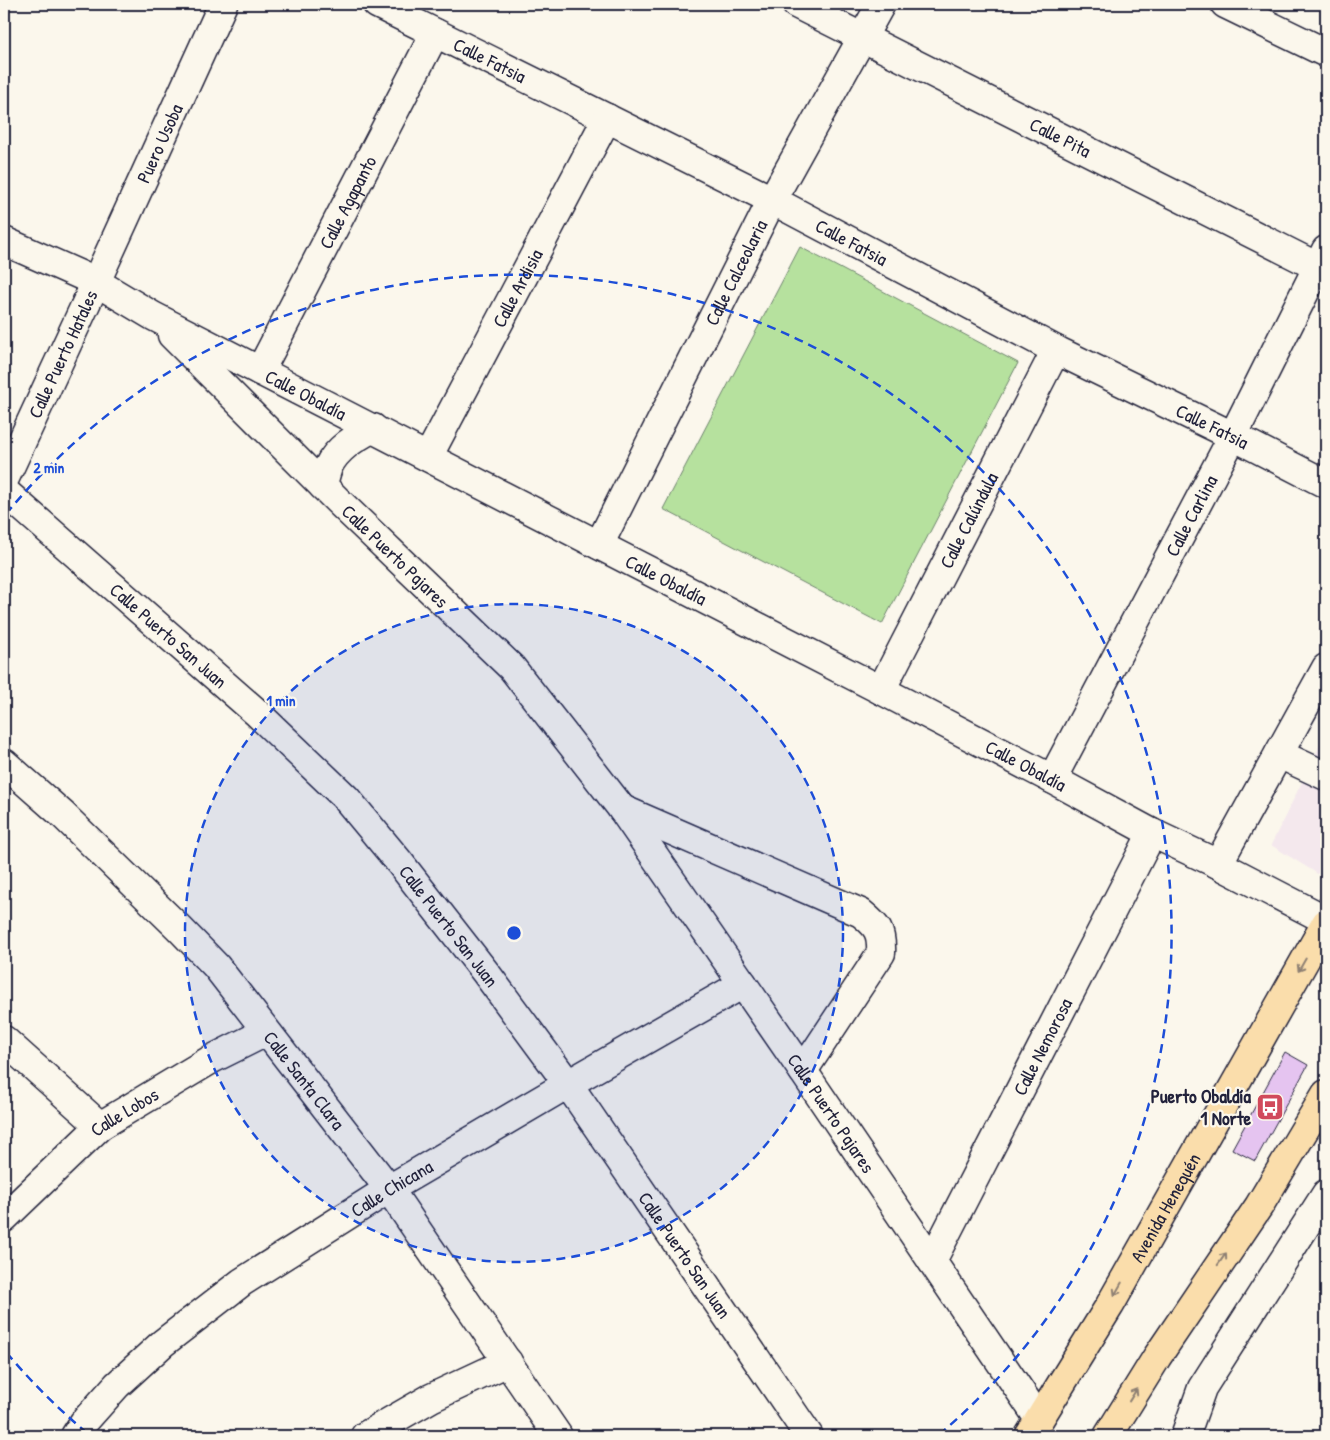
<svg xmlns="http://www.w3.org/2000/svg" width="1330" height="1440" font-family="'Patrick Hand',sans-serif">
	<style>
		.built { fill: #f4e8ed }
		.green { fill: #b6e19e; stroke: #6c826c }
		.building { fill: #e5c4f0; stroke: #22223b }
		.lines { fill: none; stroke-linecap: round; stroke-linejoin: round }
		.minor-casing { stroke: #22223b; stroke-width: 31 }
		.major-casing { stroke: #22223b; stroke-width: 31 }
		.minor { stroke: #fbf7ec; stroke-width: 28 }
		.major { stroke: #faddab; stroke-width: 28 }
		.oneway { stroke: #8e8073 }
		.ring { fill: none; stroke: #1d4ed8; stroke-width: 2.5; stroke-dasharray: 9 6 }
		.labels { text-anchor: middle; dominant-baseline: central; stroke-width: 4.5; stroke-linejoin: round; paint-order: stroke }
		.street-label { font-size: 19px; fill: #22223b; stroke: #fbf7ec }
		.poi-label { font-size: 19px; font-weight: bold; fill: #22223b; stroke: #fbf7ec; text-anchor: end }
		.centre { fill: #1d4ed8; stroke: #fbf7ec; stroke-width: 2.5 }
		.ring-label { font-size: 15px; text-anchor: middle; font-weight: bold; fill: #1d4ed8; stroke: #fbf7ec; stroke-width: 4.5; stroke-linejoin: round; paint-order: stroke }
	</style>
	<rect width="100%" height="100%" fill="#fbf7ec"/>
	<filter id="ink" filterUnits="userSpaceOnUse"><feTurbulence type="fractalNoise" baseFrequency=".02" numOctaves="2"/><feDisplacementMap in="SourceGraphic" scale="10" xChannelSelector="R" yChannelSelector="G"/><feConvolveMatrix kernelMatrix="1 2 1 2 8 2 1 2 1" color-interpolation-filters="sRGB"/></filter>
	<g filter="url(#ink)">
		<!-- built -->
		<path class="built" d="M1326 733V861L1318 874 1271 845Z"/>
		<!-- green -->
		<path class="green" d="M800 247 1018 363 882 624 663 509Z"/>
		<!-- building -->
		<path class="building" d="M1285 1052 1308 1065 1255 1161 1232 1149Z"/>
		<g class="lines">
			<!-- minor casing -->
			<g class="minor-casing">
				<g id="minor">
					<path id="s1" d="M377 4 772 200 1056 350 1233 436 1326 484"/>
					<path id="s2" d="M796 4 1326 271"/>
					<path d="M1225 4 1326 53"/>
					<path id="s3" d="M4 241 96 282 153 316 881 690 1052 779 1152 833 1218 864 1326 920"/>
					<path id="s4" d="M172 335 338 501 512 668 622 809 803 1071 1039 1419"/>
					<path id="s5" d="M260 371 435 33"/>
					<path id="s6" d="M428 457 607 118"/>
					<path id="s7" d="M4 480 96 282 223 4"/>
					<path d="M323 486C324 480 326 473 328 467 337 448 355 438 373 428"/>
					<path id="s8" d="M4 491 256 712 346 798 400 863 486 973 568 1084 809 1436"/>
					<path id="s9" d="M599 545 772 200 881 4"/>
					<path id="s10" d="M881 690 1056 350"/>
					<path d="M1279 754 1326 776"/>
					<path id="s11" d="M4 763 63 815 179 928 216 966 389 1189 558 1436"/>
					<path id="s12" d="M1052 779 1233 436 1326 250"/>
					<path d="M622 809 861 913C877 926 882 931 881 953L803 1071"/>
					<path d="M1218 864 1326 668"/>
					<path d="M4 1040 100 1126"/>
					<path id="s13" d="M4 1218 100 1126 212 1059 266 1032"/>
					<path id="s14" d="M932 1261 1152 833"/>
					<path id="s15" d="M75 1436 84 1422 117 1385 163 1343 242 1282 389 1189 568 1084 743 984"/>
					<path d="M365 1436 431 1398 508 1362"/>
					<path d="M1185 1436 1202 1388 1326 1194"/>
				</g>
			</g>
			<!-- major casing -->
			<g class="major-casing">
				<g id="major">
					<path id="s16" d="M1029 1436 1110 1305 1326 923"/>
					<path d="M1108 1436 1157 1357 1259 1206 1326 1094"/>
				</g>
			</g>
			<!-- minor -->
			<use href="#minor" class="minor"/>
			<!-- major -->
			<use href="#major" class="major"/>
		</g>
		<!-- one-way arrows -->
		<defs><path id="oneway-shaft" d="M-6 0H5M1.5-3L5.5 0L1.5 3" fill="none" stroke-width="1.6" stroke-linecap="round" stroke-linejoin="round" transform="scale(1.25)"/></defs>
		<g class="oneway">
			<use href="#oneway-shaft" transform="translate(1302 965) rotate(120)"/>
			<use href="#oneway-shaft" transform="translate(1222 1259) rotate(-55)"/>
			<use href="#oneway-shaft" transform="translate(1118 1289) rotate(120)"/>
			<use href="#oneway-shaft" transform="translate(1133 1395) rotate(-58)"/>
		</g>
	</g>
	<!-- distance rings -->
	<circle cx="514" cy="933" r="329" fill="#1d4ed8" fill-opacity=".12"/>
	<g class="ring">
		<circle cx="514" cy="933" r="329"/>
		<path d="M87 1433A658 658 0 0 1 6 1352M6 514A658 658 0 1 1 941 1433"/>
	</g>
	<!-- icons -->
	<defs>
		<g id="bus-square" transform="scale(1.4375)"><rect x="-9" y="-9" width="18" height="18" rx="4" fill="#d1495b" stroke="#fbf7ec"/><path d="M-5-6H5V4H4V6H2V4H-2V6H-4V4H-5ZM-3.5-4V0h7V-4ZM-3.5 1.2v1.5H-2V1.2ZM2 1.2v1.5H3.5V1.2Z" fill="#fff"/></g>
	</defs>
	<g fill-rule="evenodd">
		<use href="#bus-square" x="1270" y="1107"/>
	</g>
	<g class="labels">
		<!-- street labels -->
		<g class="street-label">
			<text stroke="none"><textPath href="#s1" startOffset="126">Calle Fatsia</textPath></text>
			<text stroke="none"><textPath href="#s2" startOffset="296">Calle Pita</textPath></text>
			<text stroke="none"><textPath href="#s7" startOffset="371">Puero Usoba</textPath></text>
			<text stroke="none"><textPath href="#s5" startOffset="190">Calle Agapanto</textPath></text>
			<text stroke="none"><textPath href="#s1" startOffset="531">Calle Fatsia</textPath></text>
			<text stroke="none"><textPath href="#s9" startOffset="305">Calle Calceolaria</textPath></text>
			<text stroke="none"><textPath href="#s6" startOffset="191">Calle Ardisia</textPath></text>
			<text stroke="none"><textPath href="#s7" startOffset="139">Calle Puerto Hatales</textPath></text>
			<text stroke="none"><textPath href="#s3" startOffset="339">Calle Obaldía</textPath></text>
			<text stroke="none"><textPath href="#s1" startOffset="936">Calle Fatsia</textPath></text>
			<text stroke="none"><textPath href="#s12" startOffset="298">Calle Carlina</textPath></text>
			<text stroke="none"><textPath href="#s10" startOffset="191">Calle Calúndula</textPath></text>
			<text stroke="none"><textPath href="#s4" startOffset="314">Calle Puerto Pajares</textPath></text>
			<text stroke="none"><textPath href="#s3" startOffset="744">Calle Obaldía</textPath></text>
			<text stroke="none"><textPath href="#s8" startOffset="219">Calle Puerto San Juan</textPath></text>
			<text stroke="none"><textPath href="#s3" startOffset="1149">Calle Obaldía</textPath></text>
			<text stroke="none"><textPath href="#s8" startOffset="624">Calle Puerto San Juan</textPath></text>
			<text stroke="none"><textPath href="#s14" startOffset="241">Calle Nemorosa</textPath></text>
			<text stroke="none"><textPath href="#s11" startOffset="438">Calle Santa Clara</textPath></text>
			<text stroke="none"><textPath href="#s13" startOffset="161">Calle Lobos</textPath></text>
			<text stroke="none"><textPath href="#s4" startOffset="1024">Calle Puerto Pajares</textPath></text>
			<text stroke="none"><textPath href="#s15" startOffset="405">Calle Chicana</textPath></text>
			<text stroke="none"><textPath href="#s16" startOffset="266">Avenida Henequén</textPath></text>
			<text stroke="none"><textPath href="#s8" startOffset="1029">Calle Puerto San Juan</textPath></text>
		</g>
		<!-- poi labels -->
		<g class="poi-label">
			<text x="1251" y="1096">Puerto Obaldía<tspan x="1251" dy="22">1 Norte</tspan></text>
		</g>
	</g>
	<circle cx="514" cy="933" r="8" class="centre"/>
	<g class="ring-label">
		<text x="49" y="473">2 min</text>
		<text x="281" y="706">1 min</text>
	</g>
	<!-- margin -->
	<rect width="1330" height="1440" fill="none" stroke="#fbf7ec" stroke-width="20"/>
	<rect x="10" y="10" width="1310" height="1420" fill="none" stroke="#22223b" stroke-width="2" filter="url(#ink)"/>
</svg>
